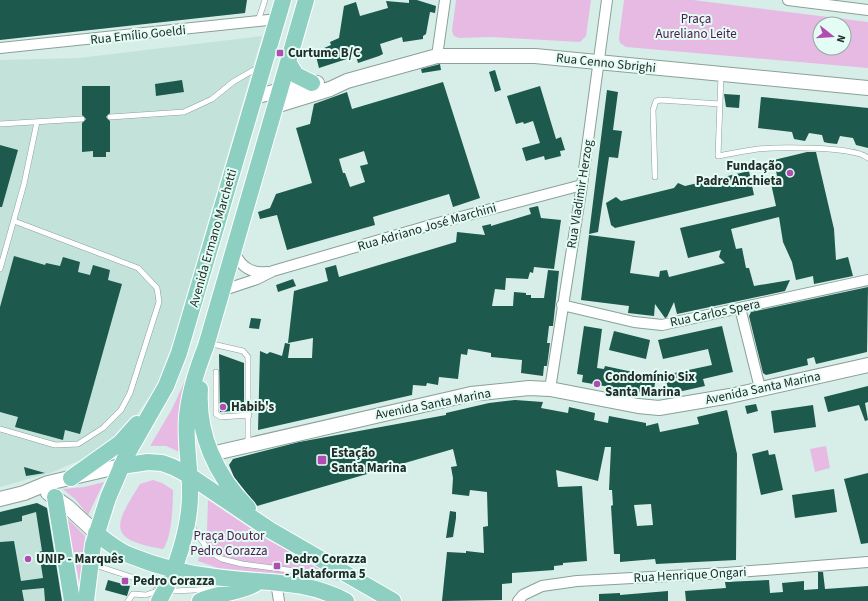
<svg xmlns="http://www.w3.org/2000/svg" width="868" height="601" font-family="'Source Sans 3',sans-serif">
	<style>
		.built { fill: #c3e3da }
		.green { fill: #e6bae3; fill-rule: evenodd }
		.building { fill: #1d594c; fill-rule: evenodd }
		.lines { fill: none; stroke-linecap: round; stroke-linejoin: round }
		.lane-casing { stroke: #8aa09a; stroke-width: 6 }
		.street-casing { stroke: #8aa09a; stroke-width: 12 }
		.secondary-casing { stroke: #8aa09a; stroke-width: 16 }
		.primary-casing { stroke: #fff; stroke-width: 18 }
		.lane { stroke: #fff; stroke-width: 5 }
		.street { stroke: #fff; stroke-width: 10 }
		.secondary { stroke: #fff; stroke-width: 14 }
		.primary { stroke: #8dcfc1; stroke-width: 16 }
		.poi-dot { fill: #b24cb0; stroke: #e3fcf4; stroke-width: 1.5 }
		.labels { text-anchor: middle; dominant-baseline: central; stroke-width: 4; stroke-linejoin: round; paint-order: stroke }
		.park-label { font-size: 13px; fill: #50184f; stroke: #e3fcf4 }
		.street-label { font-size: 13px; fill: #232c2a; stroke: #e3fcf4 }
		.poi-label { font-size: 13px; font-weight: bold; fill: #232c2a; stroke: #e3fcf4; text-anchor: start }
	</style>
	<rect width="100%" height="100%" fill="#d6eee7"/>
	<!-- built -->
	<path class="built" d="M262 36 173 342 156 387 136 416 116 438 87 457 53 472 0 487V60L79 58Z
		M37 503 45 506 50 514 62 601H0V512Z"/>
	<!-- green -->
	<path class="green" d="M456 0H591L586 36 580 42 490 37 459 38 454 36 452 31Z
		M624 0H693L868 22V68L626 47 620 43 619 38ZM820 24H844V48H820Z
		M193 363 182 453 166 446H150L172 409Z
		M826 446 830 468 815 472 810 449Z
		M153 480 162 483 173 490C173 503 172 538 163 549 106 539 114 526 140 484Z
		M104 482 88 515 76 500 63 489 84 487Z
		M208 500 268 540 342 581 218 568 198 561 207 531Z
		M67 518 85 536 81 592Z"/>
	<!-- building -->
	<path class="building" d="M0 0H247L245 13 0 40Z
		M409 0H417L436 6 435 13 430 12 426 34 423 36V39L403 42 402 37 380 44 383 54 379 56 358 63 356 56 319 68 315 52 331 45 330 42 339 38 344 6 356 2 360 16 388 8 386 1 409 3Z
		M440 64 441 70 422 73 421 69Z
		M495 70 501 90 495 92 489 72Z
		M182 80 184 92 156 96 155 84Z
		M443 82 480 198 453 207 449 194 373 217 375 225 287 250 277 215 260 219 258 212 270 208 276 194 312 183 296 128 310 124 314 104 347 92 352 109ZM364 151 368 164 360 166 365 182 350 187 345 173H343L339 159Z
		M82 86H110V113L106 117 110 121V152H106V157H93V151L82 152V123L86 119 82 115Z
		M540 86 556 139 561 137 565 150 560 151 561 156 545 160 544 156 526 161 522 148 540 143 533 121 524 124 523 122 516 124 507 96Z
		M607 90 618 92 613 130 622 131 618 158 609 157 598 232 589 234Z
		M724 94 740 95 739 108 726 107Z
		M761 97 868 108V148L856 145 853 138 840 136 837 144 828 143 824 142 822 135 809 133 805 141 794 139 792 132 758 128Z
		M0 145 18 150 2 207H0Z
		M807 152H816L834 229 836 260 848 257 853 276 814 284 813 276 796 280 792 262 783 242 779 217 731 229 736 249 742 248 746 268H749L754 286 790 280 785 291 677 314 674 302 667 317 665 318 655 304 654 316 628 313 629 306 581 300 589 235 635 241 630 273 659 277 660 271 667 270 669 277 725 263 719 257 721 250 688 258 680 228 776 206 770 179 777 176 774 160Z
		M749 171 754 195 615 228 611 225 606 203 616 197 621 201 674 188 678 183 685 186Z
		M538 206 541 218 561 220 554 269 534 267 533 273 530 272 528 279 506 278 505 290 495 289 492 306H513L514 292 526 293V295H531V298H544L548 270 559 271 553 326H549L547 343H550L547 366H544L543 376 521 373 522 360 491 357V353L468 349 467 355 461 354 458 379 439 377 438 385 427 383 426 386 413 385 412 395 258 430 260 351 267 354 270 352 282 356 285 343 290 344 288 358H312L313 338 288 343 294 291 328 281 325 268 336 265 339 277 456 242 457 232 485 235 482 226 491 224V226L531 214 529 208Z
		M14 256 45 265 46 263 60 266 63 257 80 262 78 272 90 275 93 265 110 270 108 280 122 284 80 434 65 430 63 440 15 427 18 417 0 412V307Z
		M293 279 296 286 278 292 276 285Z
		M868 287 867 352 816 364 814 357 807 359 808 365 766 375 763 373 749 316 751 312Z
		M251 318 261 319 259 329 249 328Z
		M584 326 602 329 597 368 604 369 605 366 656 377 653 395 582 382 583 375 577 374Z
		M722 326 733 372 703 379 705 386 669 394 665 375 712 365 708 349 663 359 658 340Z
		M614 331 650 340 646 359 609 350Z
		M219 354 244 363V410L220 412Z
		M868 386V402L865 403 868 420 865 421 859 405 828 412 824 397Z
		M515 400 543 402 541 408 568 413 569 407 595 413 594 420 608 423 609 416 646 423V426L658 423 660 432 699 424 697 417 727 410 737 454 736 560 656 564 655 559 620 562V554H614L611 506 613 505 612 490H609L611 447H605L598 481 556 470 558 487 582 486 587 561 563 563V565L554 566V570L512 573V583L502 584V600L442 601 447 552 466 553V551L484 553 483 527 488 526 487 492 470 490 469 496 452 494 453 478 451 467 457 466 453 449 257 506 234 477 229 465 233 459 299 442 446 415V413L489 403ZM651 504 653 525 637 526 634 505Z
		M756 404 758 411 747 414 745 406Z
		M813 405 816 427 774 433 771 411Z
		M768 450 769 455 775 454 783 490 761 495 752 454Z
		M24 467 45 473 26 476Z
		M868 473V543L861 544 844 479Z
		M834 489 837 512 795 518 792 495Z
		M37 503 47 508 62 601H45L44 588 22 590 24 601H0V542L14 541 21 581 43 578 39 552 42 551 36 512 22 516V521L0 526V512Z
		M450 511 456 512V518L453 537 446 538Z
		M818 572H823L825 589 868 586V601H686L685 591 726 588 725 582 769 580 770 593 783 592 782 583 804 581V590L818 589Z
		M108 580 130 586 127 596 105 590Z
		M668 591V601H599V594L620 593V595Z"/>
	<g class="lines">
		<!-- lane casing -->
		<g class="lane-casing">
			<path id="lane" d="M258 21 265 0
				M721 75 718 156C731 153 745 151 758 149 778 147 854 146 868 158
				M110 117 184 112 212 99 233 82 259 67
				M0 124 82 119
				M655 177 653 110 656 101 660 100 720 104
				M0 269 24 184 37 122
				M208 343 243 351 248 357V445
				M216 372V414L221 417 249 415
				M0 429 55 445 78 444 103 428 121 410 130 393 159 302 157 288 138 268 14 221
				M191 525 209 551 222 559 242 564 341 577
				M93 563 101 567 174 591 214 589
				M128 601 133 594 146 595 160 590"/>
		</g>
		<!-- street casing -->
		<g class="street-casing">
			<path id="street" d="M788 0 868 10
				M0 48 277 19
				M437 56 445 0
				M233 250C240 266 250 274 267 272
				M221 291 257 279 273 271 438 223 582 185
				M562 305 634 322 662 325 868 280
				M740 308 760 388
				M550 389 582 185 607 0
				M276 582 279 601
				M518 601 523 595 542 586 577 581 725 573 868 562"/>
		</g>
		<!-- secondary casing -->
		<g class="secondary-casing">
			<path id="secondary" d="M254 97 301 85 317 83
				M275 106 330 89 347 81 437 56H535L868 88
				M211 454 471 394 529 388 550 389 638 406 659 408 730 396 868 365
				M48 493 68 507 96 533
				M0 499 24 493 48 483 121 466"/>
		</g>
		<!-- primary casing -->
		<g class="primary-casing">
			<path id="primary" d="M288 62 296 75 312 83
				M200 389C197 434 216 476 248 508
				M121 466 148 462 162 463 173 467 190 476 270 530 393 601
				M71 478 120 443 137 424
				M55 497 72 601
				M96 533C106 541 117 550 129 555 156 566 186 574 215 577 263 584 301 578 346 601
				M86 601 93 545 108 498 126 456 166 386 179 353 283 0
				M159 601C176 572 191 525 190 490 190 466 185 442 187 417 189 392 197 369 206 346L306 0
				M200 601C218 593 238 593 255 584"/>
		</g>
		<!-- lane -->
		<use href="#lane" class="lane"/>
		<!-- street -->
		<use href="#street" class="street"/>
		<!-- secondary -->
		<use href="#secondary" class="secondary"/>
		<!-- primary -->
		<use href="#primary" class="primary"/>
	</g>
	<!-- markers -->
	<g class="poi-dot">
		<rect x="276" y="49" width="8" height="8" rx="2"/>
		<circle cx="790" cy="173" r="4"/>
		<circle cx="597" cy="384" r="4"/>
		<circle cx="223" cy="407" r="4"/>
		<rect x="317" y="455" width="10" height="10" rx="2"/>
		<circle cx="28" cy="559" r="4"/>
		<rect x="273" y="562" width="8" height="8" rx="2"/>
		<rect x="121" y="577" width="8" height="8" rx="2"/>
	</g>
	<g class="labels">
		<!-- park labels -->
		<g class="park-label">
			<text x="696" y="19">Praça<tspan x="696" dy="15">Aureliano Leite</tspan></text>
			<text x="229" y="536">Praça Doutor<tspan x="229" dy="15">Pedro Corazza</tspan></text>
		</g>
		<!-- street labels -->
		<g class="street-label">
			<text transform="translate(138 35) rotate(-6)">Rua Emílio Goeldi</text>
			<text transform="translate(606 63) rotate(6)">Rua Cenno Sbrighi</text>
			<text transform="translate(580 194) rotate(-81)">Rua Vladimir Herzog</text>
			<text transform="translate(427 227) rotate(-16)">Rua Adriano José Marchini</text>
			<text transform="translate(213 238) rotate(-74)">Avenida Ermano Marchetti</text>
			<text transform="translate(715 313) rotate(-12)">Rua Carlos Spera</text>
			<text transform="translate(763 388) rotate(-12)">Avenida Santa Marina</text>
			<text transform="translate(433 404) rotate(-11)">Avenida Santa Marina</text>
			<text transform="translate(690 575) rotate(-3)">Rua Henrique Ongari</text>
		</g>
		<!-- poi labels -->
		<g class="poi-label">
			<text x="288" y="53">Curtume B/C</text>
			<text x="782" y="166" text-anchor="end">Fundação<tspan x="782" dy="15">Padre Anchieta</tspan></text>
			<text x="605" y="377">Condomínio Six<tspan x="605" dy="15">Santa Marina</tspan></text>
			<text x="231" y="407">Habib's</text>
			<text x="331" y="453">Estação<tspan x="331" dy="15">Santa Marina</tspan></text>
			<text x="36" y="559">UNIP - Marquês</text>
			<text x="285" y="559">Pedro Corazza<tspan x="285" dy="15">- Plataforma 5</tspan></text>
			<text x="133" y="581">Pedro Corazza</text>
		</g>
	</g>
	<!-- north arrow -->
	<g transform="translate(832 36) rotate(107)"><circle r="19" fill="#e3fcf4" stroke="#96a9a3"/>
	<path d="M0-3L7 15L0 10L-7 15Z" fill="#b24cb0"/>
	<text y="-6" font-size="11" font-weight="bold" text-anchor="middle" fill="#232c2a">N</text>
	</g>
</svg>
